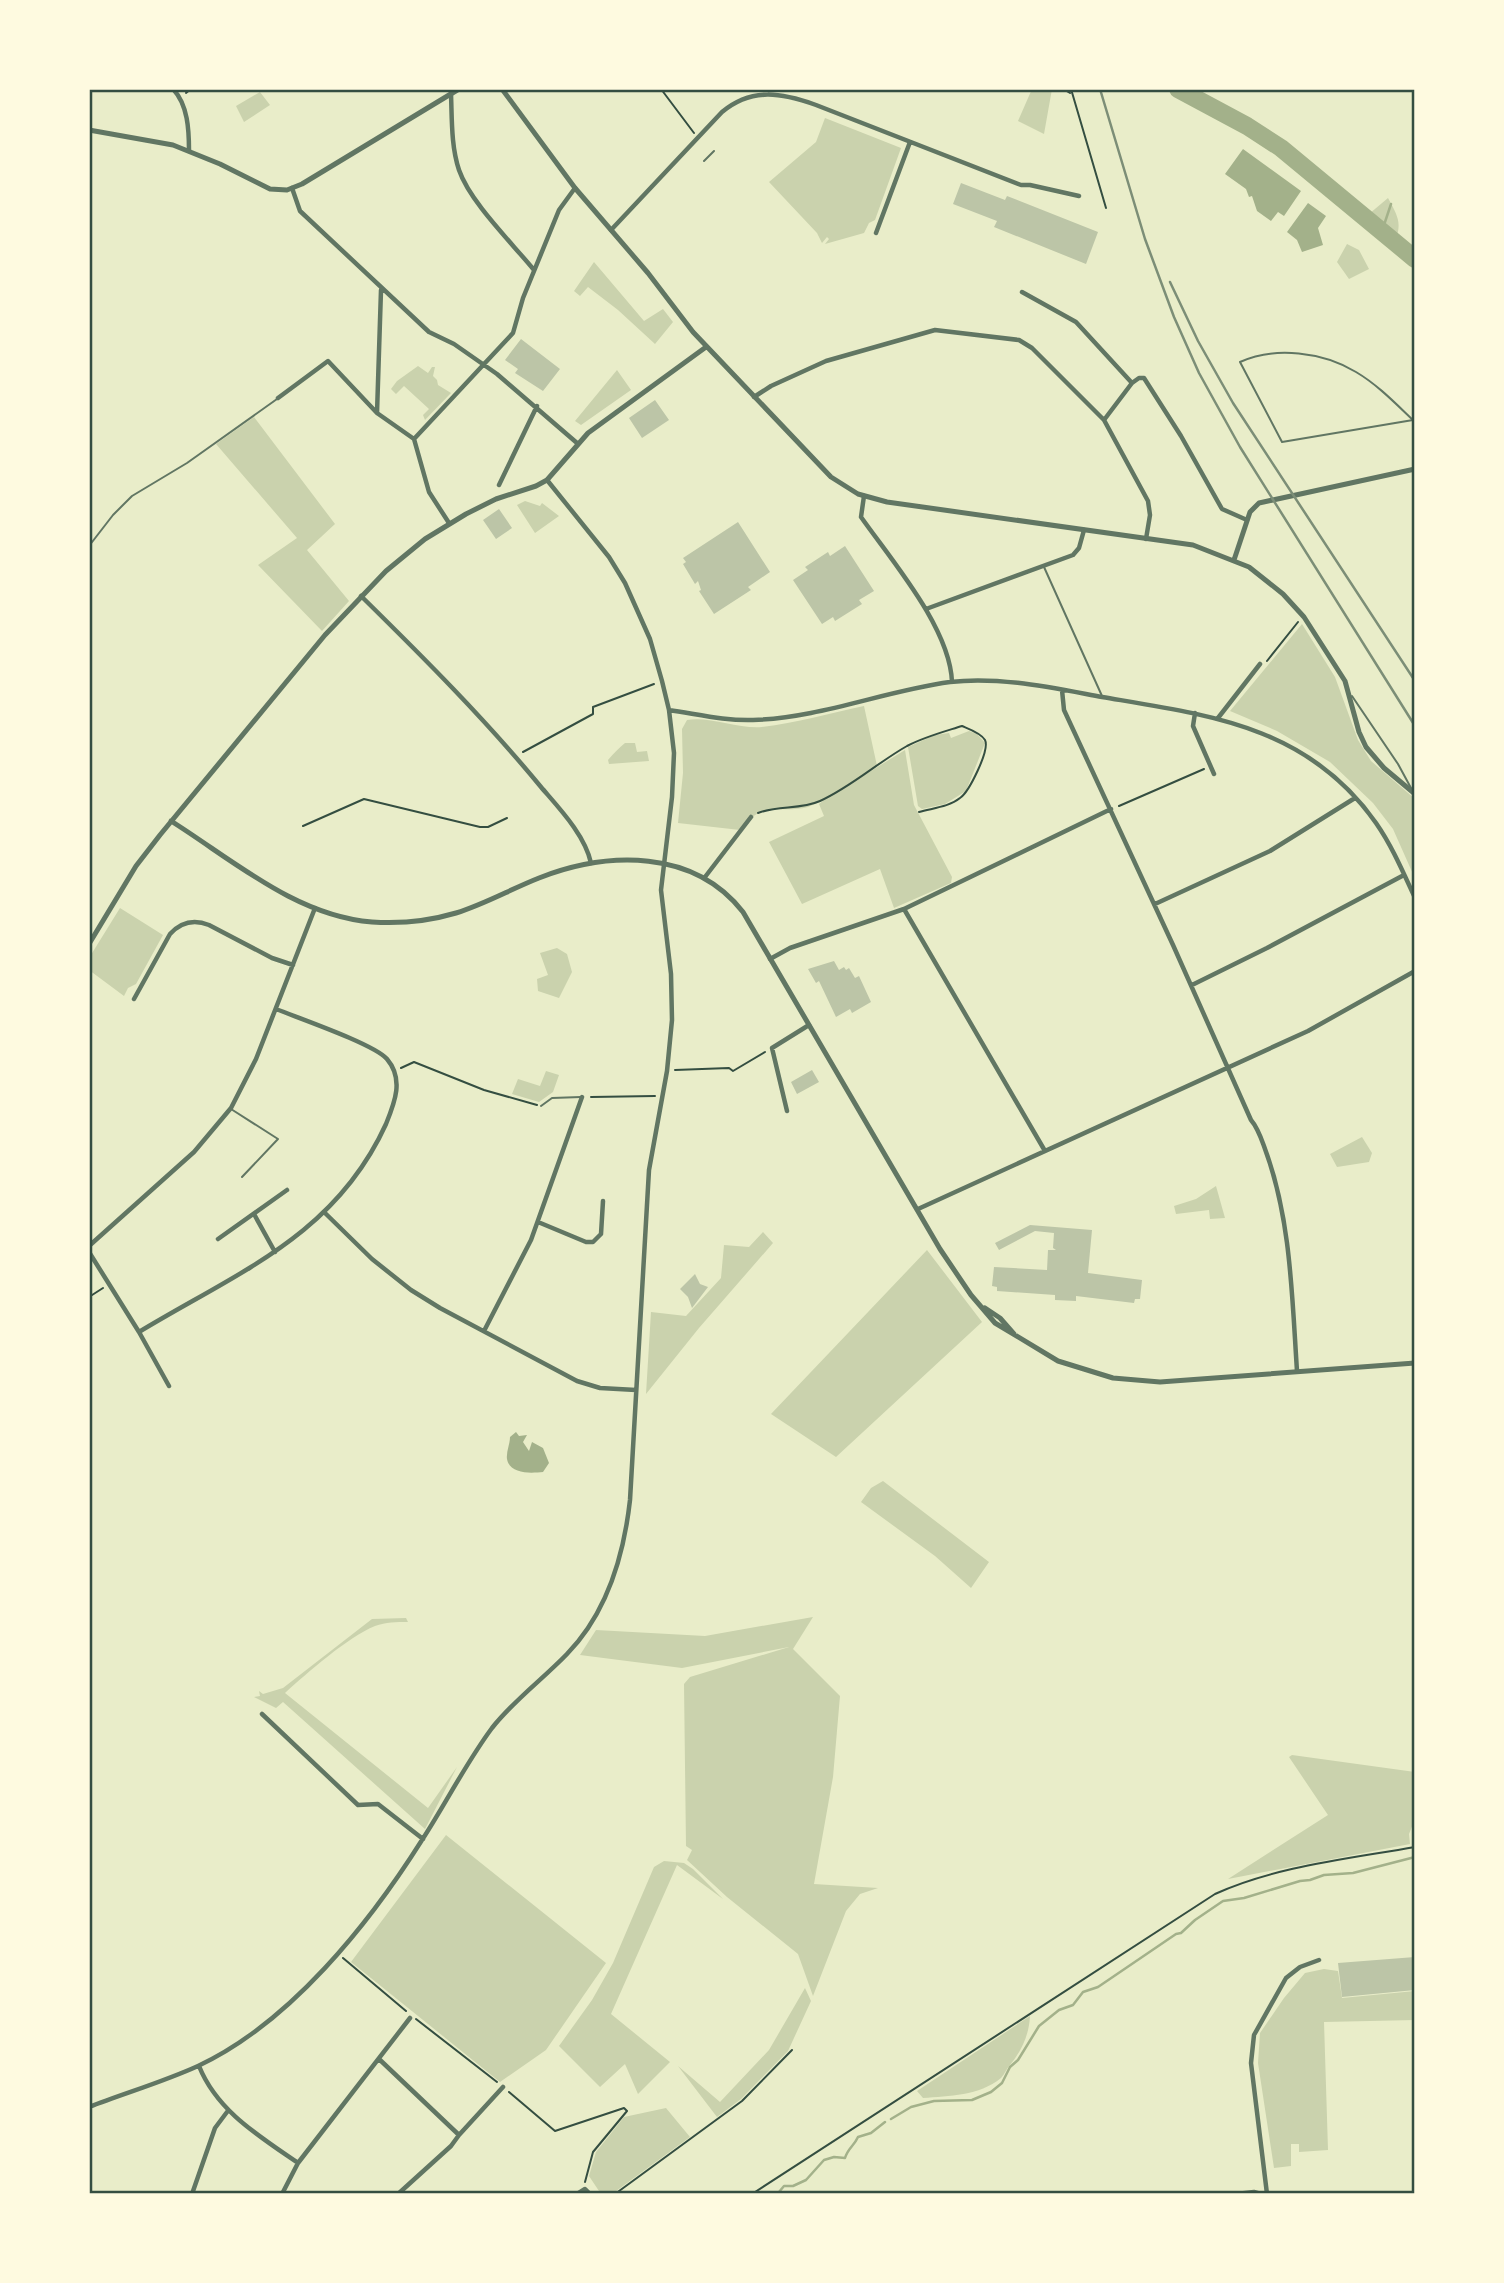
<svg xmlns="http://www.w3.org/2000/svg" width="1504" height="2283" font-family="'Open Sans',sans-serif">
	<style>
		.green { fill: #cad2ad }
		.water { fill: #a3b18a }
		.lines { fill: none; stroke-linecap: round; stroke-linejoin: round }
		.stream { stroke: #a3b18a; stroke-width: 2.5 }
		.river { stroke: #a3b18a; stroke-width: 18 }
		.building { fill: #bcc5a7 }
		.path { stroke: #344e41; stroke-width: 2 }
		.service { stroke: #617663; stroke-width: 2 }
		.minor { stroke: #617663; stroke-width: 4.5 }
		.tertiary { stroke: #617663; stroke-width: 5 }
		.rail { stroke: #7c8e77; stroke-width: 2.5 }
		.neatline { fill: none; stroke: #344e41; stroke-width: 2.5 }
	</style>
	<rect width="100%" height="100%" fill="#e9edc9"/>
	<!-- green -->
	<path class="green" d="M1032 89H1052L1044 134 1018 121Z
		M260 92 270 105 244 122 236 106Z
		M825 118 901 148 875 220 869 223 864 233 825 244 829 239 827 237 822 243 817 233 769 182 816 142Z
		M1388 198C1400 220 1402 224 1393 247L1372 230 1378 222 1369 214Z
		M1347 244 1359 250 1369 269 1349 279 1337 262Z
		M594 262 644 321 663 309 673 322 655 344 618 310 588 287 580 296 574 291Z
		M418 366 428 373 432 367H435L433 376 437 380 438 385 451 393 425 420 423 415 429 409 404 386 396 394 391 389 397 381Z
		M617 370 631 390 581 425 575 421Z
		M254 417 335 524 307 550 349 601 322 631 258 565 297 538 216 444Z
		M525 501 540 506 542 503 559 516 535 533 517 505Z
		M1302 624 1335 677 1358 740 1371 761 1415 799V872L1413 874 1393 829 1373 803 1330 762 1277 731 1230 711Z
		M864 706 877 766 827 798 905 750 914 805 952 877 951 883 894 908 880 869 802 904 769 842 824 816 819 804 824 800C819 802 813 805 808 807 775 815 767 797 740 830L678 823 683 773 682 729 687 720C709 716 738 729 762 727 796 723 830 713 864 706Z
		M969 731 977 734 985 743 966 791 945 804 922 809 918 806 908 747 935 735 949 733 951 738Z
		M625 743H635L637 752 647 751 649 761 609 764 608 760C614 753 619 748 625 743Z
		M120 908 163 935 136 984 128 988 124 996 89 970V958Z
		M557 948 567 954 572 972 559 998 538 991 537 979 548 975 540 953Z
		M546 1071 559 1075 553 1092 539 1102 512 1094 518 1079 540 1086Z
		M1362 1137 1372 1153 1369 1162 1337 1167 1330 1154Z
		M1216 1186 1225 1218 1210 1219 1209 1210 1176 1214 1174 1206 1196 1199Z
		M763 1232 773 1243 699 1328 646 1394 651 1312 686 1316 721 1278 724 1245 749 1247Z
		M927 1250 982 1322 836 1457 771 1414Z
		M883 1481 989 1562 971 1588 935 1556 861 1502 871 1488Z
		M813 1617 793 1649 840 1696 833 1777 814 1884 878 1888 860 1894 846 1911 813 1996 798 1954 727 1897 687 1860 692 1850 686 1846 684 1684 690 1677 789 1647 682 1668 580 1655 596 1630 705 1636Z
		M406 1618 408 1622C396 1622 386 1622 375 1626 348 1637 307 1673 285 1693L428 1808 457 1767 425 1829 283 1702 276 1708 254 1697 260 1696 259 1691 263 1694 283 1688 372 1619Z
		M1292 1755 1415 1772V1819L1409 1834 1410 1844 1228 1879 1328 1815 1289 1757Z
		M446 1835 606 1963 546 2050 500 2082 351 1962Z
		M664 1861 684 1863 693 1869 723 1899 677 1865 611 2014 670 2062 638 2094 625 2064 600 2087 559 2046 592 2000 613 1963 654 1867Z
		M1324 1969 1338 1971 1342 1998 1415 1991V2020L1324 2022 1328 2150 1299 2152V2144H1291V2166L1274 2168 1258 2063 1260 2033 1284 1998 1305 1973Z
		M805 1988 811 2001 788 2051 741 2099 717 2117 678 2066 720 2102 769 2050Z
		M1030 2016C1029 2035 1022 2050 1010 2065 1006 2069 1005 2074 1001 2078 979 2096 949 2096 923 2098L917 2091Z
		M666 2108 690 2137 612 2194H601L589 2176 596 2152 624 2117Z"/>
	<!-- water -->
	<path class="water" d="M1243 149 1301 191 1284 216 1278 212 1271 221 1257 211 1252 196 1249 197 1246 189 1225 174Z
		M1308 203 1326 216 1318 228 1323 245 1302 252 1297 240 1287 232Z
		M516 1432 519 1436 527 1435 523 1442 529 1451 532 1442 543 1448 549 1463 543 1472C532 1473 510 1475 507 1459 506 1452 510 1444 510 1437Z"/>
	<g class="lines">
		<!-- stream -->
		<path class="stream" d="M1382 231 1391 204
			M891 2119 911 2107 934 2101 972 2100 991 2092 1002 2083 1010 2067 1018 2060 1039 2026 1059 2010 1073 2005 1083 1992 1098 1987 1176 1934 1181 1933 1195 1920 1223 1901 1244 1898 1300 1881 1310 1880 1324 1875 1353 1873 1415 1857
			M773 2194 779 2192 784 2186H793L806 2180 824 2160 834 2157 845 2158C848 2148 854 2146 858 2137L871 2133 885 2122"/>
		<!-- river -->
		<path class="river" d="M1178 89 1247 126 1281 148 1415 259"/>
	</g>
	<!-- building -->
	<path class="building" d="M961 183 1005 200 1007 196 1098 232 1086 264 994 227 997 221 953 204Z
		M521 339 560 369 543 391 515 373 518 369 505 360Z
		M655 400 669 420 642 438 629 418Z
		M499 509 512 528 496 539 483 520Z
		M738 522 770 572 748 587 751 590 714 614 699 591 701 590 698 581 695 584 683 564 686 562 683 558Z
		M845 546 874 591 859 600 862 604 835 621 833 617 822 624 793 580 808 570 805 567 828 552 830 556Z
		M834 961 839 970 844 967 846 970 849 968 855 978 859 976 871 1002 852 1013 850 1009 836 1017 819 981 816 983 808 969Z
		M812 1070 819 1082 797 1094 791 1082Z
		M1030 1225 1092 1230 1088 1273 1142 1280 1140 1299H1135L1134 1303 1076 1296V1301L1055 1300V1295L997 1291V1287L992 1286 994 1267 1047 1270 1048 1250H1056L1053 1248 1054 1233 1035 1231 999 1250 995 1243Z
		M695 1274 700 1284 708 1287 692 1308 688 1297 680 1289Z
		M1415 1957V1990L1342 1997 1338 1963Z"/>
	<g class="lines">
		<!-- path -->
		<path class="path" d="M661 89 694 133
			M1063 89 1070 93
			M1071 89 1106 208
			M186 93 191 89
			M1267 661 1298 622
			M523 752 593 714V707L654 684
			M1119 806 1204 769
			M758 813C778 805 800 810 820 801 851 787 877 763 907 746 924 737 943 732 962 726 969 729 981 733 985 740 990 750 969 792 960 798 949 807 933 808 919 812
			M303 826 364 799 480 827H488L507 818
			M401 1068 414 1062 484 1090 537 1105
			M675 1070 729 1068 733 1071 765 1052
			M591 1097 655 1096
			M89 1297 103 1288
			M343 1958 406 2011
			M416 2019 497 2082
			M509 2092 555 2131 624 2108 627 2111 593 2152 585 2182
			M615 2194 742 2101 792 2050
			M752 2194 1215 1894C1277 1866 1348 1859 1415 1847"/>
		<!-- service -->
		<path class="service" d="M704 161 714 151
			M1413 420 1282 442 1240 362C1275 346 1323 352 1356 372 1378 385 1396 404 1415 422
			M89 546 113 515 132 496 187 463 277 399
			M1044 567 1102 696
			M1352 696 1398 764 1411 788
			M541 1106 552 1098 581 1097
			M231 1109 278 1139 242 1177"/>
		<!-- minor -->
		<path class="minor" d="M173 89C188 105 189 130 189 151
			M451 94C452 119 451 146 459 170 470 202 512 243 534 270
			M292 188 300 211 429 332 454 344 497 374 577 443
			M611 230 722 112C752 87 782 93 816 105L1021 185H1030L1079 196
			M876 233 910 142
			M381 290 377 413 414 439 429 492 449 523
			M1022 292 1076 322 1132 383
			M754 397 771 386 826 361 935 330 1019 340 1032 348 1104 420 1148 501 1150 515 1146 539
			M278 398 328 361 377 413
			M1104 420 1132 383 1139 378H1144L1181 436 1222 509 1247 520
			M414 439 513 333 523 298 559 210 575 188
			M499 485 537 406
			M864 496 861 517C892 561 950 628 952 682
			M361 596C424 658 485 719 541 787 559 808 585 835 591 863
			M926 609 1073 555 1079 548 1084 530
			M1062 690 1064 710 1173 945 1251 1120C1258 1128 1261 1138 1265 1149 1291 1219 1292 1297 1297 1371
			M669 710C697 714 725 721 753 720 820 718 884 691 950 682 999 676 1053 688 1102 697 1209 715 1308 726 1376 823 1392 846 1403 872 1415 898
			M1195 713 1193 726 1214 774
			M1218 718 1260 664
			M705 877 751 817
			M1155 904 1270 851 1355 798
			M904 909 1045 1151
			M770 959 790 948 904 909 1111 809
			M1192 985 1267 948 1404 875
			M134 999 170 934C181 922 194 919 209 925L272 958 293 965
			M787 1111 772 1048 809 1025
			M918 1209 1308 1031 1415 971
			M325 1213 372 1259 411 1290 440 1308 577 1381 600 1388 636 1390
			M254 1214 275 1252
			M538 1222 586 1242H593L601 1234 603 1201
			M218 1239 287 1190
			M89 1246 194 1152 231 1108 256 1059 315 908
			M89 1252 139 1332 169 1386
			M484 1331 531 1240 582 1097
			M139 1332C238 1272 335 1236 386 1124 395 1102 404 1079 387 1059 374 1044 298 1018 276 1009
			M262 1714 358 1805 378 1804 423 1839
			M379 2059 459 2135 451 2146 398 2194
			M199 2066C217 2111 259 2136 298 2163
			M89 2107C125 2093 163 2082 198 2066 290 2023 369 1924 422 1840 446 1803 466 1763 492 1728 514 1700 543 1679 567 1654 607 1613 624 1554 630 1500L649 1170 667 1071 672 1020 671 974 661 890 672 797 674 753 669 710 662 681 650 639 625 583 609 557 547 480
			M459 2135 503 2087
			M192 2194 215 2128 227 2112
			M282 2194 298 2163 410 2018
			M577 2194 585 2189 590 2194
			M1236 2194 1254 2192 1261 2194
			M1267 2194 1251 2063 1254 2035 1286 1978 1300 1967 1319 1960"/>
		<!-- tertiary -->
		<path class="tertiary" d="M484 89H493
			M502 89 575 188 648 273 693 332 831 477 858 494 887 502 1193 545 1249 567 1283 594 1304 617 1345 681 1359 732 1366 747 1384 768 1415 794
			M89 130 173 145 220 164 270 189 287 190 302 184 459 89
			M1234 560 1250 512 1259 503 1415 469
			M171 821C233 860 296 916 372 922 401 924 429 921 456 913 485 904 511 889 539 878 608 851 694 849 743 912L940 1249 971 1295 995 1323 1058 1361 1113 1378 1160 1382 1415 1363
			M89 944 136 866 160 835 325 635 386 571 425 539 466 514 496 499 536 486 547 480 588 433 706 347
			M985 1308 1000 1318 1014 1334"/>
		<!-- rail -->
		<path class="rail" d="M1100 89 1145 239 1174 317 1199 373 1240 447 1415 726
			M1170 282 1198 341 1233 403 1415 681"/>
	</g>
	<!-- border -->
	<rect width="1504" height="2283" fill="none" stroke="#fefae0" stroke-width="182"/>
	<rect x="91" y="91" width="1322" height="2101" class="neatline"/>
</svg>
